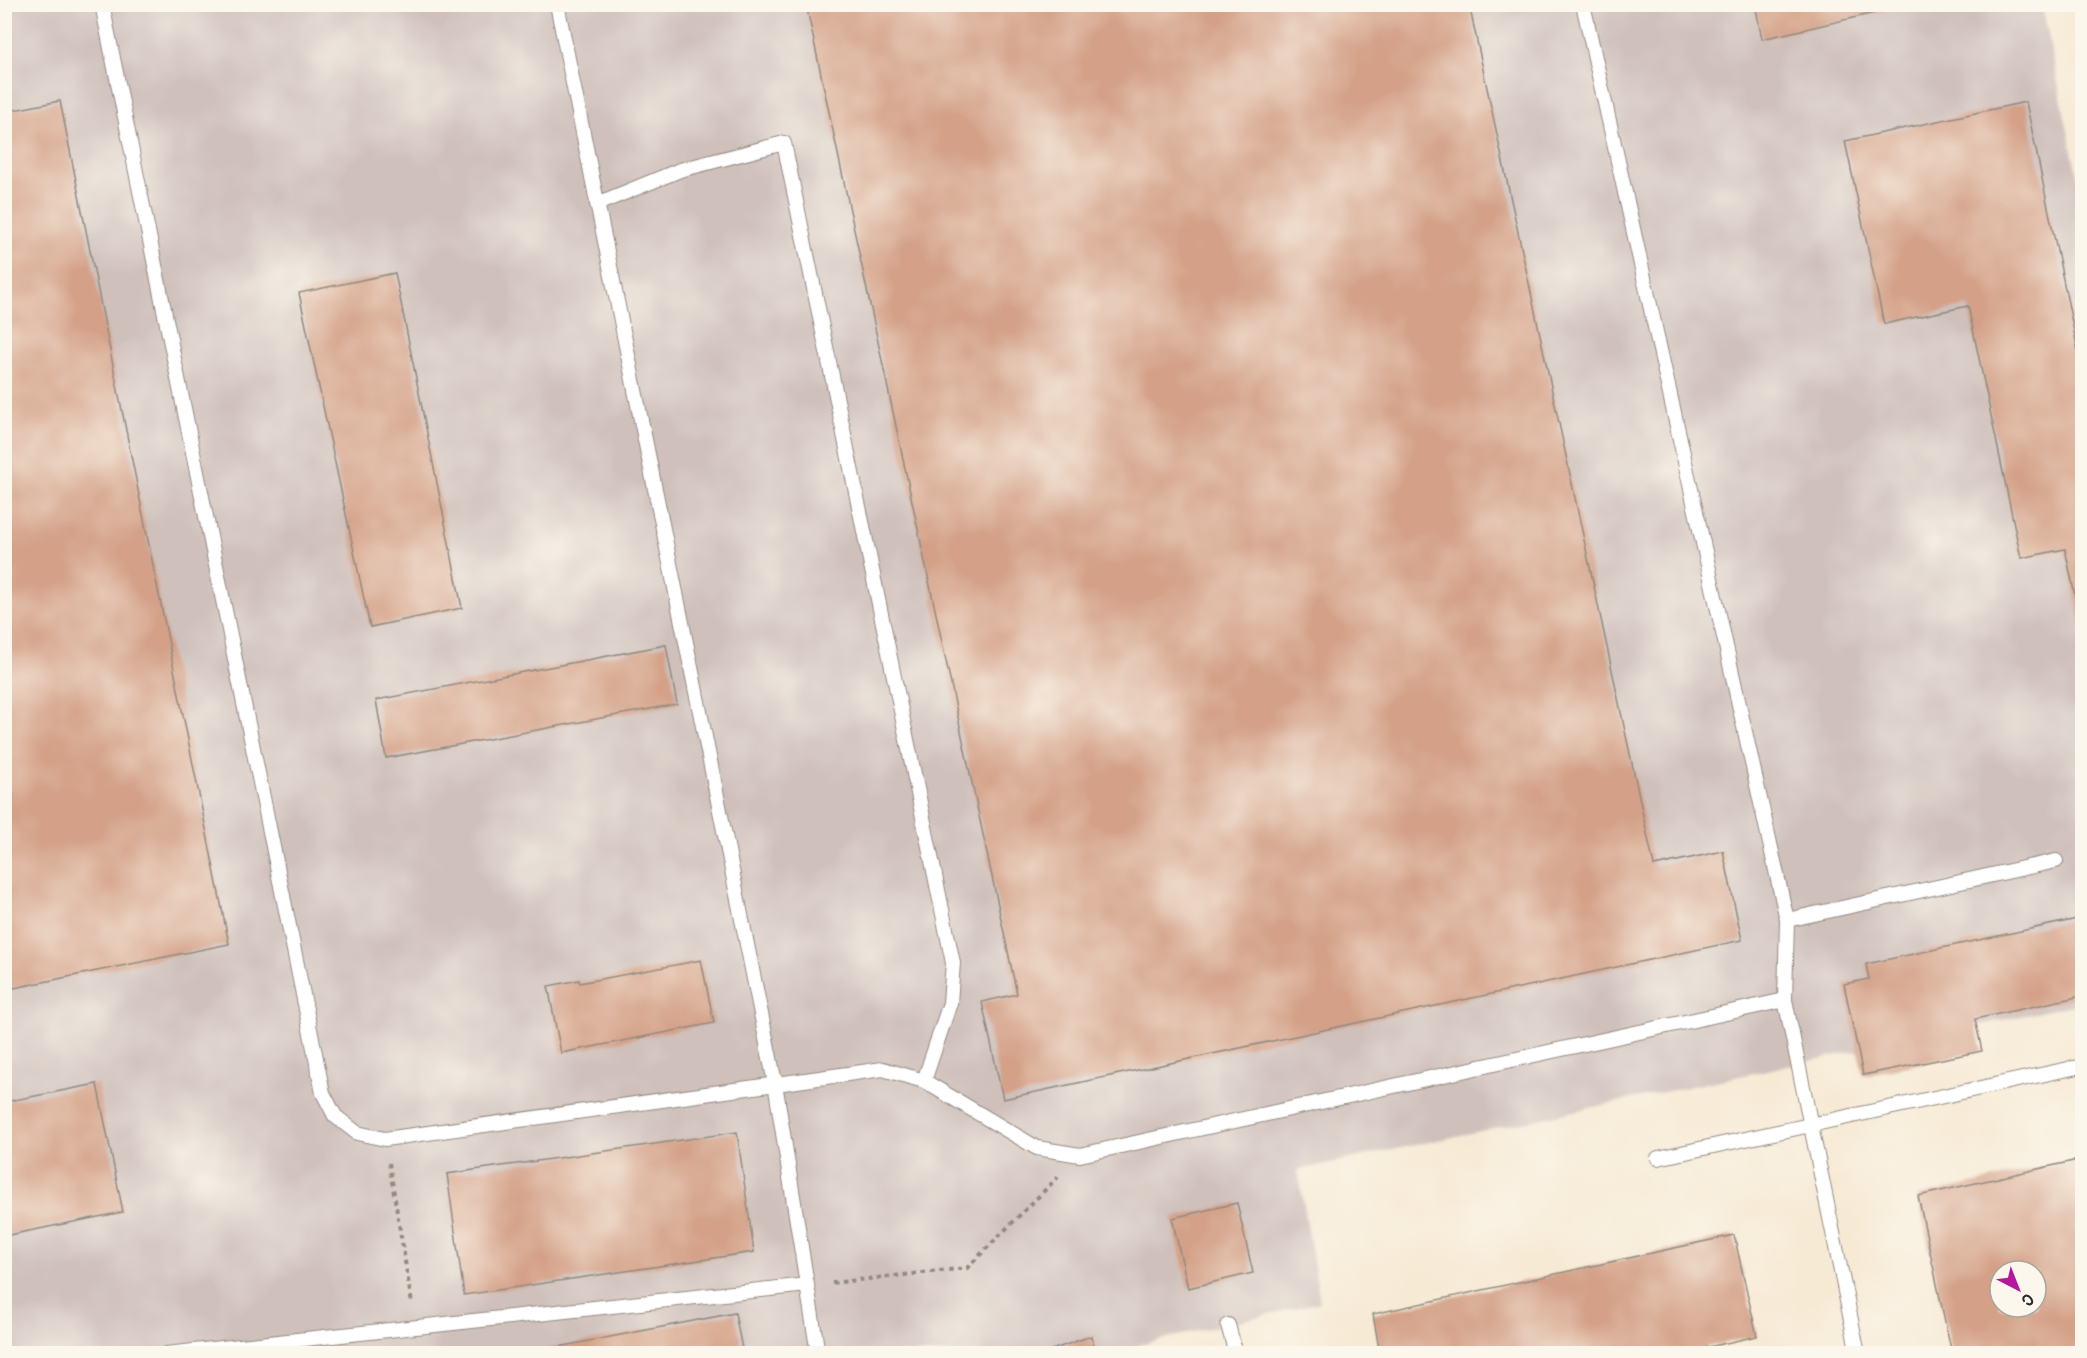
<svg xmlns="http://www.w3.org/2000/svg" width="2087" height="1358" font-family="Pangolin,sans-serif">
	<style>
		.industrial { fill: #cfc0bb }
		.building { fill: #d4a188; fill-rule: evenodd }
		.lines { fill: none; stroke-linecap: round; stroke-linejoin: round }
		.lane-casing { stroke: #918a80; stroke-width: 16 }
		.path { stroke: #918a80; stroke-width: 4; stroke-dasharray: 4.5 4.5; stroke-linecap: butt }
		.lane { stroke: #fff; stroke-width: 14 }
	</style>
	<rect width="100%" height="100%" fill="#fbf7ec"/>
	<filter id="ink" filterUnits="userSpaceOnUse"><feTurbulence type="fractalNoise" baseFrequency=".0167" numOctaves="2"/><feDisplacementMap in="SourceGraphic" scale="12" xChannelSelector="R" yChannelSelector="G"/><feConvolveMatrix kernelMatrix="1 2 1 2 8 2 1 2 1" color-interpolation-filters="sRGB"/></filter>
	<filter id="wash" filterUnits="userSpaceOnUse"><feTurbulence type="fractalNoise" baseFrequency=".008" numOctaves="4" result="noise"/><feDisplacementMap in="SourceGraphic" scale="24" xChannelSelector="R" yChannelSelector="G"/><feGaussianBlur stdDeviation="1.35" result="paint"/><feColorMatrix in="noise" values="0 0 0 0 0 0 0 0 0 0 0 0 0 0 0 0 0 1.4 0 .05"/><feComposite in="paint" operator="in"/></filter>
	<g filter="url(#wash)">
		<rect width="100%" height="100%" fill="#f7ead5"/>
		<!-- industrial -->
		<path class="industrial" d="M5 5H2042L2082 199V1003L1298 1170 1320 1302 1139 1345 1140 1353 5 1354Z"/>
		<g id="blocks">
			<!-- building -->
			<path class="building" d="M806 4H1469L1654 866 1723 851 1742 940 1003 1099 982 1002 1017 994Z
				M1755 4H1909V5L1762 39Z
				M60 101 229 944 4 990V112Z
				M2026 102 2082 370V629L2065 549 2021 558 1968 306 1884 324 1845 141Z
				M395 273 462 608 370 627 299 293Z
				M666 645 677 704 386 758 376 700Z
				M2082 918V996L1975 1019 1982 1051 1863 1075 1844 984 1869 979 1866 964Z
				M701 960 714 1023 561 1053 548 986 579 980 580 983Z
				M97 1084 123 1212 4 1236V1102Z
				M737 1132 754 1252 464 1295 447 1174Z
				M2082 1159V1354H1952L1918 1196ZM2000 1271H2036V1307H2000Z
				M1237 1203 1253 1273 1188 1288 1172 1218Z
				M1734 1235 1757 1336 1678 1354H1380L1373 1314Z
				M735 1313 743 1354H543L542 1350Z
				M1091 1336 1097 1354H1043V1353Z"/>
		</g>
	</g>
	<g filter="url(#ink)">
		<use href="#blocks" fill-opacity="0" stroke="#918a80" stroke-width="1.5"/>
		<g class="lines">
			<!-- lane casing -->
			<g class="lane-casing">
				<path id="lane" d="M102 4 323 1093 335 1116 357 1133 385 1139 883 1069 924 1081 1037 1148 1080 1155 1785 1000
					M557 4 775 1083 818 1354
					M1583 4 1787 920 1785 1000 1858 1354
					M597 204 680 170 784 143 953 963 950 1003 924 1081
					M1787 920 2056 861
					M1658 1158 2082 1066
					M1228 1325 1236 1354
					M166 1354 807 1285"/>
			</g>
			<!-- path -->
			<path class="path" d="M389 1163 412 1304
				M832 1283 967 1268 1058 1177"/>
			<!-- lane -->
			<use href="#lane" class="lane"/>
		</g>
	</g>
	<!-- margin -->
	<rect width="2087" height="1358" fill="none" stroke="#fbf7ec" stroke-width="24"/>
	<!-- north arrow -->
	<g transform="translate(2018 1289) rotate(138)"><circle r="28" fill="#fbf7ec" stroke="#a8a59f" stroke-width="1.5"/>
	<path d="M0-4.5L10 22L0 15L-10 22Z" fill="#b5179e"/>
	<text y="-9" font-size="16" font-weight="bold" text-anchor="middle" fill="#2b2b2b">С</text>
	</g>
</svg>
